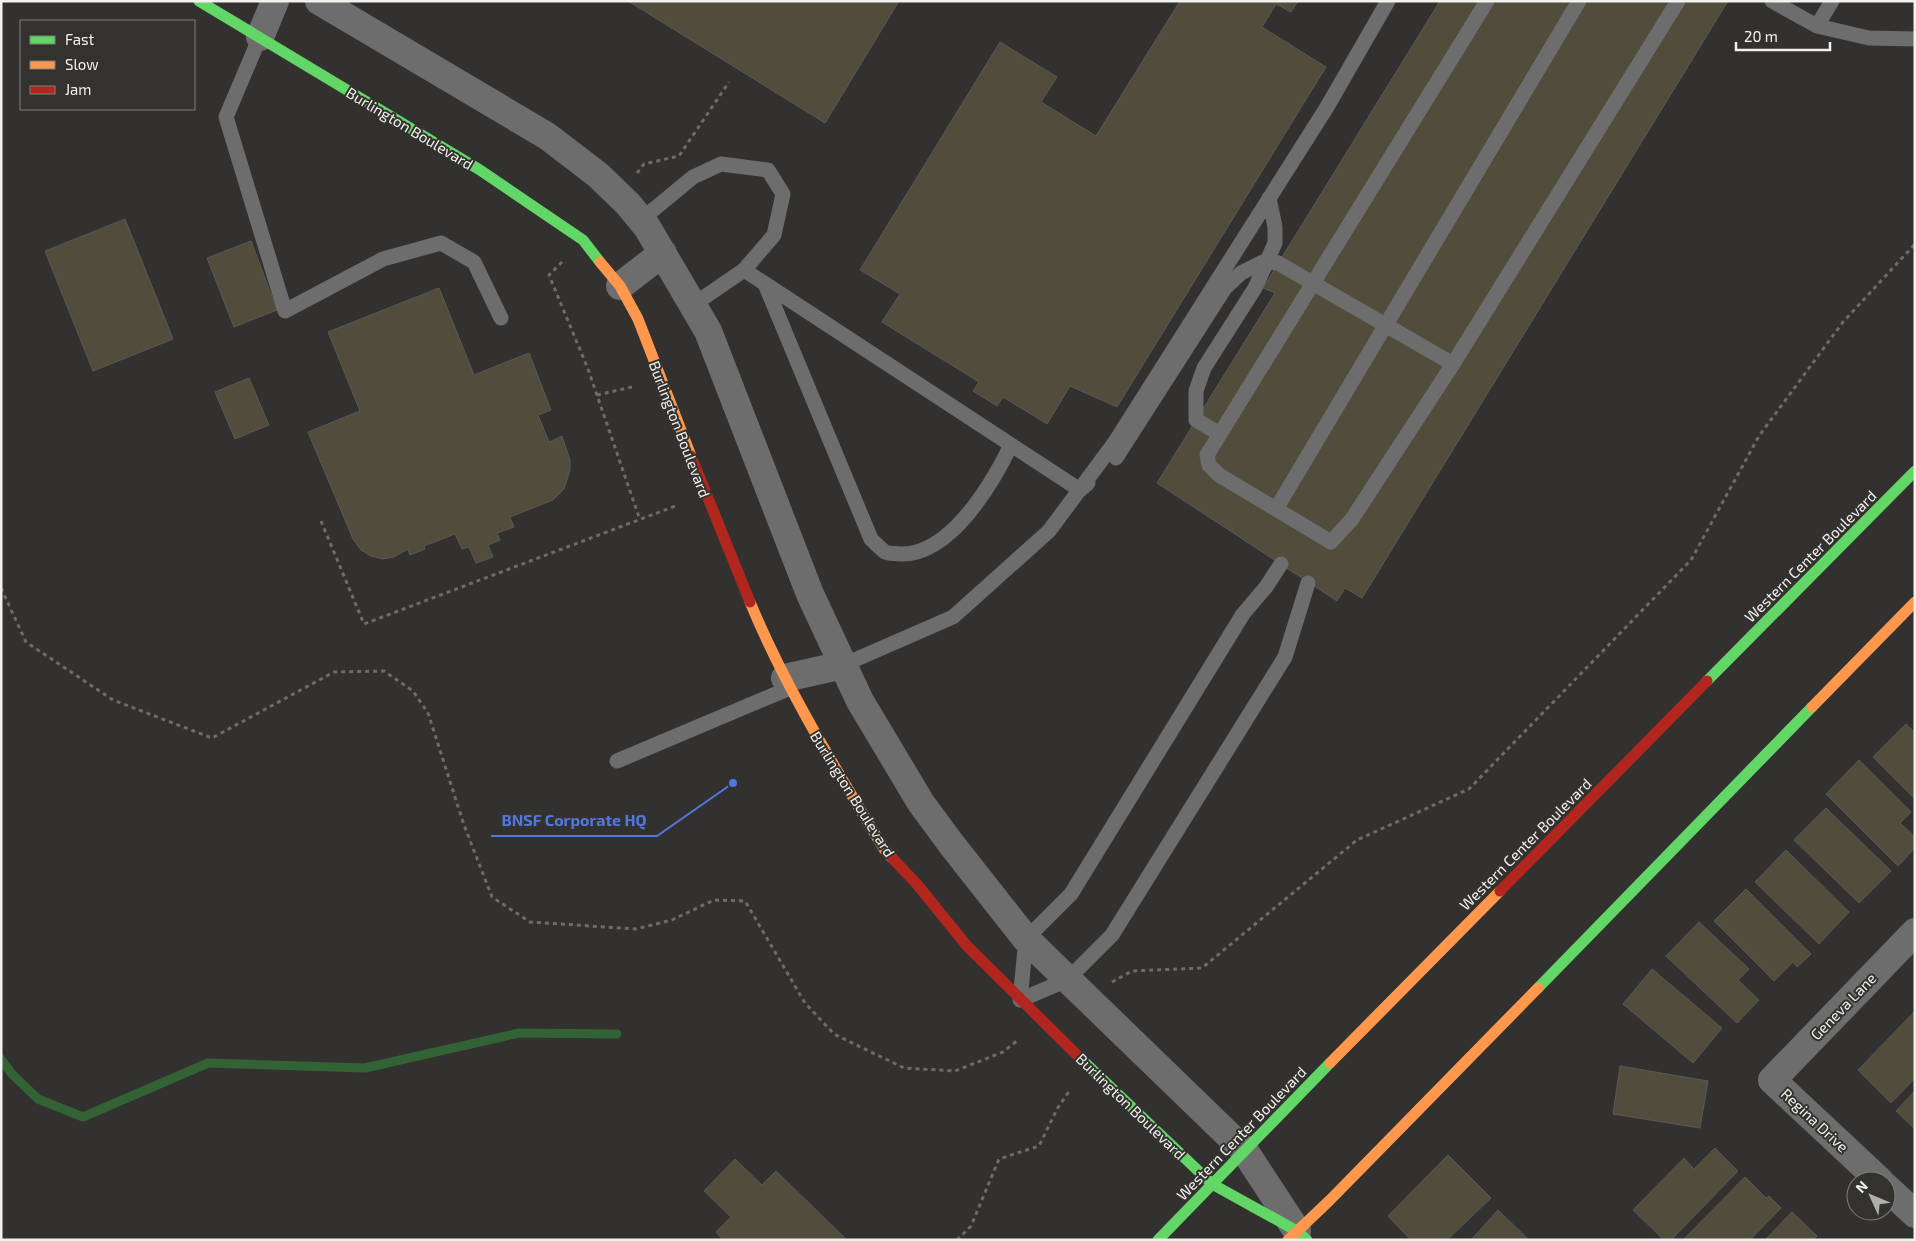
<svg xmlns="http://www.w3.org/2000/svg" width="1916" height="1241" font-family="'Exo 2',sans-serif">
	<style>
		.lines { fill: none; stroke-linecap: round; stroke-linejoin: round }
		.stream { stroke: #336335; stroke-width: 9 }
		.building { fill: #524c3c; stroke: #5a5957 }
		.path { stroke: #6d6c6b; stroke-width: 3; stroke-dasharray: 4 4; stroke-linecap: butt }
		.lane { stroke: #6e6d6d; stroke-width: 15 }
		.street { stroke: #6e6d6d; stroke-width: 28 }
		.fast { stroke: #63d668; stroke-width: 11 }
		.slow { stroke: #ff974d; stroke-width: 11 }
		.jam { stroke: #b3261e; stroke-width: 11 }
		.lane-bridge { stroke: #6e6d6d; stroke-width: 15 }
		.labels { text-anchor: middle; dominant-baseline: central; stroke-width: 4; stroke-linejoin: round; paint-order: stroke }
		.street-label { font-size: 15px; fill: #f1f1ee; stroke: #33322e }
		.leader { fill: none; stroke: #5277de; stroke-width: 2 }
		.callout-dot { fill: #5277de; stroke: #33322e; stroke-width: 2 }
		.callout-label { font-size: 16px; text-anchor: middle; font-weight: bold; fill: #5277de; stroke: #33322e; stroke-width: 4; stroke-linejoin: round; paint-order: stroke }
	</style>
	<rect width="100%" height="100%" fill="#32312f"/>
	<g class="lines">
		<!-- stream -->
		<path class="stream" d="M1 1059 12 1074 38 1099 83 1117 208 1063 365 1068 519 1033 617 1034"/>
	</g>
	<!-- building -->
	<path class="building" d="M628 1H899L825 123Z
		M1180 1H1298L1291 12 1276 4 1262 27 1326 67 1117 407 1070 386 1047 424 1003 397 997 406 973 391 979 382 882 322 900 294 860 270 1000 42 1057 77 1041 102 1096 136Z
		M1440 1H1728L1362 598 1345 588 1337 601 1157 483 1275 293 1263 288Z
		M125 219 173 339 93 371 45 251Z
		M251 241 277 310 234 327 207 258Z
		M439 288 474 375 529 353 551 410 538 415 549 442 562 436 570 460V470L564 489 553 500 510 517 514 527 497 533 500 540 488 545 493 557 476 563 469 547 462 549 455 534 424 546 425 549 410 555 408 549 394 557 383 559 371 556 361 550 353 539 308 432 360 411 328 332Z
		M249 378 269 425 235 439 215 392Z
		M1906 724 1915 733V799L1873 757Z
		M1859 760 1911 812 1900 823 1915 837V848L1898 866 1826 794Z
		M1826 808 1891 871 1859 903 1794 840Z
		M1786 850 1849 912 1819 944 1755 882Z
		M1746 889 1811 954 1797 967 1793 962 1774 981 1714 921Z
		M1699 922 1749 969 1738 980 1759 1000 1737 1023 1666 956Z
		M1652 969 1722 1028 1693 1063 1623 1004Z
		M1915 1011V1078L1891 1103 1858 1070Z
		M1620 1066 1708 1081 1700 1128 1613 1114Z
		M1915 1091V1129L1896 1111Z
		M1715 1148 1738 1171 1671 1240H1664L1633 1210 1684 1158 1694 1169Z
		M1448 1155 1491 1198 1447 1240H1411L1388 1216Z
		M735 1159 762 1185 776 1171 847 1240H723L716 1232 731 1217 704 1191Z
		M1745 1177 1766 1198 1769 1196 1781 1208 1750 1240H1683Z
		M1498 1210 1529 1240H1471Z
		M1792 1212 1817 1236 1813 1240H1765Z"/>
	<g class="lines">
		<!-- path -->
		<path class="path" d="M637 173 644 164 679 156 729 82
			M562 262 549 275 588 369 640 520
			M597 395 632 387
			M321 521 364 624 678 505
			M1 588 26 642 113 700 212 738 334 672 384 671 413 691 428 713 464 825 492 897 530 922 636 929 672 920 714 900 745 901 805 1003 834 1034 904 1068 955 1071 1003 1052 1018 1040
			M1112 982 1132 971 1202 968 1357 840 1469 789 1691 560 1759 436 1843 322 1915 244
			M957 1240 971 1226 999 1159 1039 1146 1057 1109 1070 1090"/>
		<!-- lane -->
		<path class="lane" d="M1487 1 1207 455 1209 465 1219 475 1331 542 1352 519 1453 364 1678 1
			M1772 1 1817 26 1869 38 1915 39
			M1817 26 1832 1
			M260 37 226 117 285 311 383 259 441 243 474 262 501 318
			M641 220 693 177 721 164 768 170 783 194 774 235 744 270
			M1278 263 1453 364
			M765 284 871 539C875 543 880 548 885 552 889 554 895 553 900 554 950 556 992 484 1011 445
			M693 305 744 270 1080 490 1088 483
			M1220 434 1196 420V391L1204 368 1255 288 1275 243V227L1269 198
			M1276 509 1579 1
			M1281 564 1266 587 1243 614 1071 894 1026 939 1020 1000 1067 980 1112 935 1285 657 1308 583
			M843 665 953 617 1049 531 1115 442 1327 107 1388 1
			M617 761 790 688"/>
		<!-- street -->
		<path class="street" d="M319 1 547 136 598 175 628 204 647 227 708 331 810 594 860 701 921 803 952 845 1026 939 1244 1150 1297 1231
			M260 37 275 1
			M620 286 663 253
			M785 678 843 665
			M1880 1181 1772 1080 1915 932
			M1886 1187 1915 1214"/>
		<!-- fast -->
		<path class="fast" d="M199 1 480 170 583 240 600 262
			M1707 681 1915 471
			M1538 988 1812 707
			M1079 1057 1212 1184 1297 1231 1307 1240
			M1158 1240 1330 1063"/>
		<!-- slow -->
		<path class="slow" d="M600 262 620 286 638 319 691 456
			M750 602C786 689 836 769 884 849L892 858
			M1812 707 1915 602
			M1330 1063 1500 891
			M1288 1240 1330 1200 1538 988"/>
		<!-- jam -->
		<path class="jam" d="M691 456 750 602
			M892 858 916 883 967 946 1079 1057
			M1500 891 1707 681"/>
		<!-- lane-bridge -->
		<path class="lane-bridge" d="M1116 458 1225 288 1241 273 1263 262 1278 263"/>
	</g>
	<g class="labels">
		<!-- street labels -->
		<g class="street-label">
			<text transform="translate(410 128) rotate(31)">Burlington Boulevard</text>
			<text transform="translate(680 429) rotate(69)">Burlington Boulevard</text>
			<text transform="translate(1810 556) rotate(-45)">Western Center Boulevard</text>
			<text transform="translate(853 794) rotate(58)">Burlington Boulevard</text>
			<text transform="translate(1525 844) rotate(-45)">Western Center Boulevard</text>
			<text transform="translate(1843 1006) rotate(-46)">Geneva Lane</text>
			<text transform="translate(1131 1106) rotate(44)">Burlington Boulevard</text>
			<text transform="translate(1815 1120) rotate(43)">Regina Drive</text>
			<text transform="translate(1241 1133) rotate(-46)">Western Center Boulevard</text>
		</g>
	</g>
	<!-- callouts -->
	<path class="leader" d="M733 783L657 836H491"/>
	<circle class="callout-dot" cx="733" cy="783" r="5"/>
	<g class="callout-label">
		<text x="574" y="826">BNSF Corporate HQ</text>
	</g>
	<!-- border -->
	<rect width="1916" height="1241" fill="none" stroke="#f1f1ee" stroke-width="5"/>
	<!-- legend -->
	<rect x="20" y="20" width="175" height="90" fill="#33322e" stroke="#7f7e7b"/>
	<rect x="30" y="36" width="25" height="8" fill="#63d668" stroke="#7f7e7b"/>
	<text x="65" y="45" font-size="15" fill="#f1f1ee">Fast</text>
	<rect x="30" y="61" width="25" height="8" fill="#ff974d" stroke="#7f7e7b"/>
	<text x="65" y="70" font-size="15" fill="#f1f1ee">Slow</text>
	<rect x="30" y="86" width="25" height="8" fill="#b3261e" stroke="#7f7e7b"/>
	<text x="65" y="95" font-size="15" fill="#f1f1ee">Jam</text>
	<!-- north arrow -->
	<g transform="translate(1871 1196) rotate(314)"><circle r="24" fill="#33322e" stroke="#7f7e7b"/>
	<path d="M0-4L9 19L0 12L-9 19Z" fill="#aeaeab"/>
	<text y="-8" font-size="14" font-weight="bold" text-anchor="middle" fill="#f1f1ee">N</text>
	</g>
	<!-- scale -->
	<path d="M1736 42v8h94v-8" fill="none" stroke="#f1f1ee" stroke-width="2.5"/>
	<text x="1744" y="42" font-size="15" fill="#f1f1ee" stroke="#33322e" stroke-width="4" paint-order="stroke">20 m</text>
</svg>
